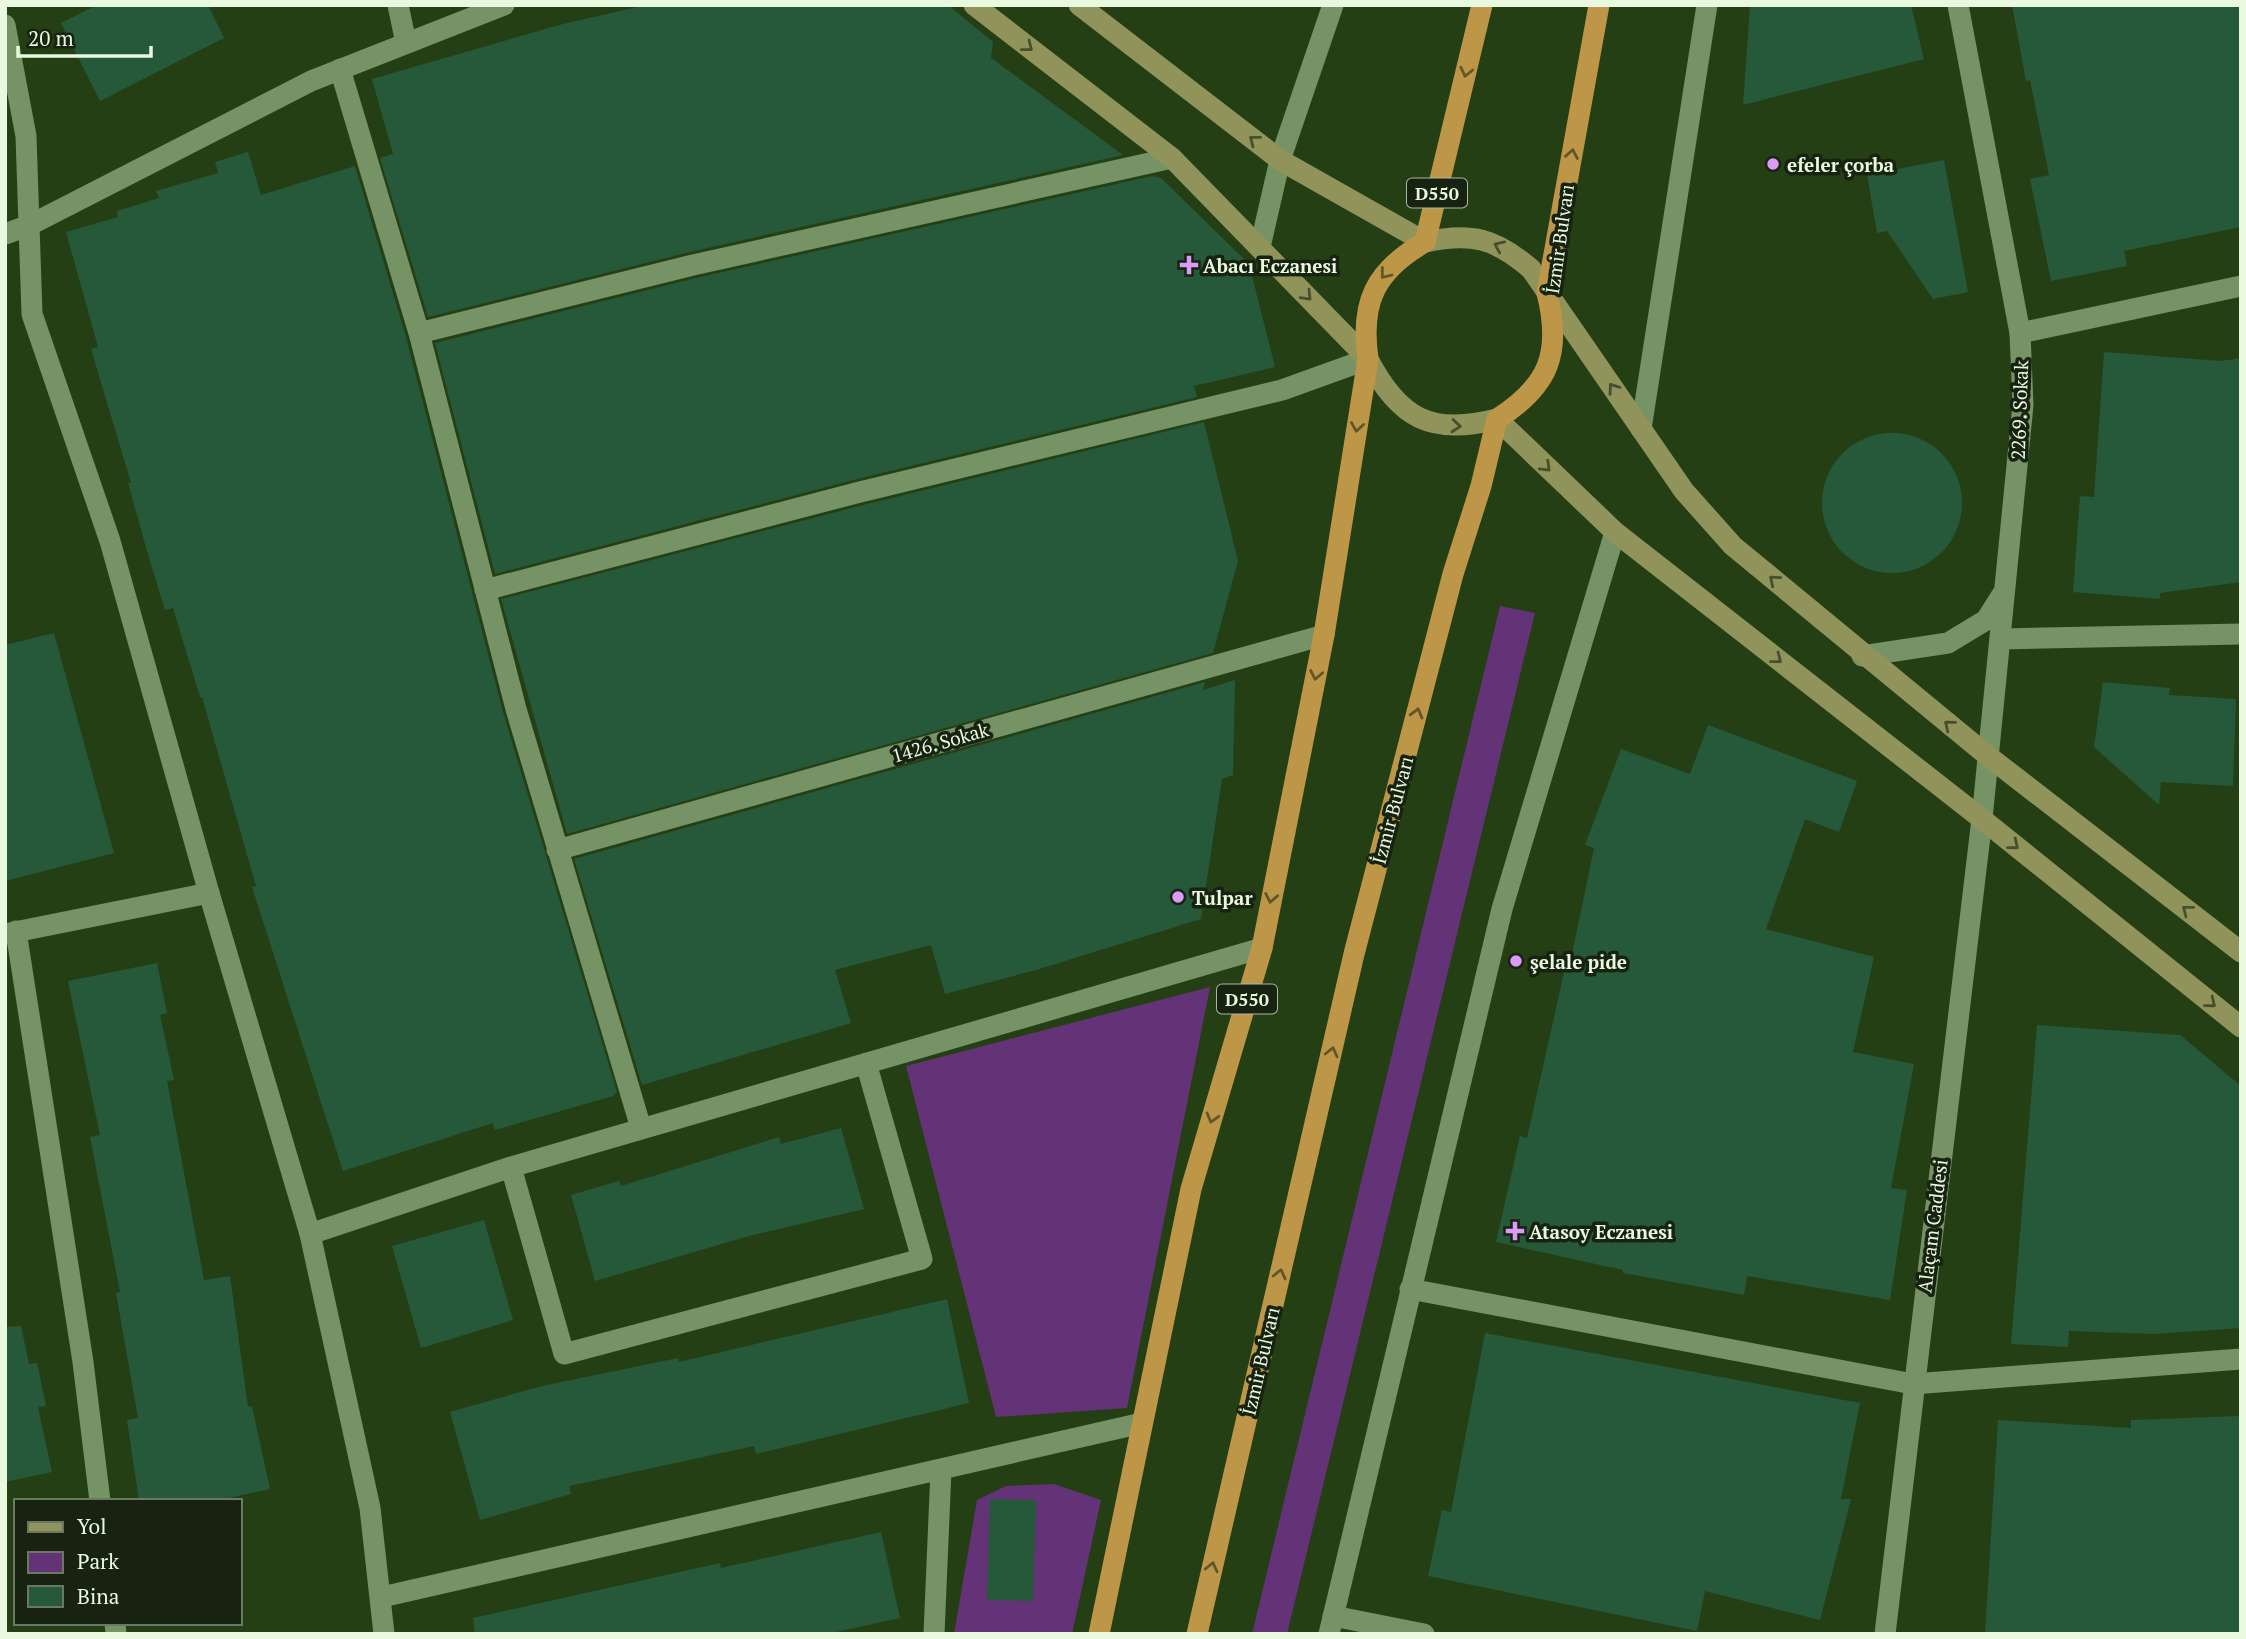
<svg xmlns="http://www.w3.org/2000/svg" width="2246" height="1639" font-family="'PT Serif',serif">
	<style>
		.green { fill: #633277 }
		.building { fill: #26583a }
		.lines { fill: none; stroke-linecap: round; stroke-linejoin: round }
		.minor { stroke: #759365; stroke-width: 21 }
		.tertiary { stroke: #759365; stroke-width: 21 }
		.secondary { stroke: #90945a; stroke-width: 21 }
		.trunk { stroke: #bd9648; stroke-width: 21 }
		.oneway { stroke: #47502e }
		.oneway2 { stroke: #625629 }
		.poi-dot { fill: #da9af6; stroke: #172210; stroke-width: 2.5 }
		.labels { text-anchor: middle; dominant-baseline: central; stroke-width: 7; stroke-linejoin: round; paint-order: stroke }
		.shield { fill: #172210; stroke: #aab8a2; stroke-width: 2 }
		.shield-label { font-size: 18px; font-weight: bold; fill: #e9f9e0 }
		.poi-label { font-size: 19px; font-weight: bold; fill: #e9f9e0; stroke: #172210; text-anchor: start }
		.street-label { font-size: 19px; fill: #e9f9e0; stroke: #172210 }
	</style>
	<rect width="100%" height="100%" fill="#253f15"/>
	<!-- green -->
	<path class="green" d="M1500 606 1535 613 1287 1634H1252Z
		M1210 987 1127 1408 996 1417 906 1066Z
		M1054 1484 1101 1500 1072 1634H954L977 1500 1006 1486Z"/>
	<!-- building -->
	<path class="building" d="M97 5H208L224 38 100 101 61 23Z
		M646 5H948L993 42 991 58 1123 155 690 252 428 317 380 158 393 154 372 79 559 25Z
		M1750 5H1911L1924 59 1743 105Z
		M2012 5H2241V227L2124 251 2127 266 2051 281 2030 179 2049 175 2030 80 2026 81Z
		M248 152 261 195 355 166 406 337 503 712 617 1092 613 1096 495 1130 493 1123 343 1171 252 887 256 886 202 697H200L173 608 165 610 147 551 128 483H131L91 349 98 347 66 232 118 217 117 211 159 198 156 191 218 173 215 162Z
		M1944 160 1968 292 1933 299 1887 231 1877 233 1867 175Z
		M1152 176 1161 178 1249 264 1275 367 1194 386 1197 397 857 479 495 574 435 343 696 278Z
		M2104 352 2221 361 2241 358V582L2160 593V599L2073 592 2080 496 2094 497Z
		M1204 422 1238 561 1213 653 567 834 501 599 863 505Z
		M1822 503a70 70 0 1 1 140 0a70 70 0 1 1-140 0Z
		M54 633 114 853 5 881V645Z
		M1235 680 1233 775 1222 779 1201 919 1036 970 945 994 931 945 835 970 851 1023 642 1085 574 859 1205 682 1203 690Z
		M2103 682 2170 688 2169 695 2236 699 2233 786 2161 782 2159 805 2094 747Z
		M1708 725 1857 781 1839 832 1805 819 1766 929 1874 957 1853 1052 1914 1064 1891 1188 1907 1190 1890 1300 1747 1276 1744 1295 1623 1273V1270L1496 1242 1520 1136 1527 1138 1565 968H1569L1594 848 1585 845 1621 749 1690 774Z
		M157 963 167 1013 160 1015 174 1080 167 1081 204 1280 230 1276 248 1407 252 1406 270 1489 216 1501H139L127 1420 138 1418 116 1293 120 1292 90 1137 100 1135 68 981Z
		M2037 1025 2180 1035 2241 1086V1328L2153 1334 2069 1331 2068 1347 2011 1344Z
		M841 1128 864 1209 749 1236 595 1281 571 1195 619 1181 621 1186 779 1137 781 1144Z
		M484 1220 513 1320 421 1348 392 1246Z
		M947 1299 969 1403 756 1454 754 1446 569 1486 571 1494 480 1520 450 1412 542 1386 678 1358 679 1362Z
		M21 1326 29 1364 37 1363 46 1406 38 1407 52 1472 5 1482V1327Z
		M1485 1333 1860 1403 1841 1499H1851L1820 1620 1705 1591 1697 1631 1428 1576 1442 1510 1451 1512Z
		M2241 1416V1634H1985L1998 1420 2131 1428V1420Z
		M990 1499 1036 1500 1033 1601 987 1600Z
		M881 1532 900 1618 827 1634H475L473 1618 720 1563 721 1568Z"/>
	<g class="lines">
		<!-- minor -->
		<path class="minor" d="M398 5 406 43
			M340 69 419 333
			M1260 247 1280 160 1333 5
			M2020 333 2241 286
			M485 590 860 492 1282 390 1368 359
			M2002 639 2241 634
			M557 850 1324 635
			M16 931 83 1362 100 1501
			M5 934 209 893
			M641 1128 516 709 419 333 693 265 1172 158
			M511 1167 564 1354 922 1259 866 1063
			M310 1234 511 1167 1262 948
			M1410 1289 1913 1384 2241 1359
			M382 1597 1142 1423
			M1333 1616 1424 1634
			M115 1623 116 1634
			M934 1634 941 1470"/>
		<!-- tertiary -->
		<path class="tertiary" d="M5 25 26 136 32 314 110 541 209 893 310 1234 370 1508 384 1634
			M5 234 30 225 311 81 504 5
			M1641 429 1707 5
			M1862 656 1948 643 1986 620 2003 593
			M1329 1634 1502 909 1615 532
			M1885 1634 1982 819 2023 405 2020 333 1958 5"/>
		<!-- secondary -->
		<path class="secondary" d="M974 5 1172 158 1368 359C1399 419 1432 436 1497 419L1615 532 1982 819 2241 1027
			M1079 5 1280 160 1425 242C1471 232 1495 238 1531 269L1684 491 1733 546 1988 756 2241 952"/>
		<!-- trunk -->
		<path class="trunk" d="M1099 1634 1191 1189 1262 948 1324 635 1368 359C1360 302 1375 271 1425 242L1482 5
			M1197 1634 1354 954 1453 574 1481 486 1497 419C1549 386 1562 353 1547 293L1599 5"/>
	</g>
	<!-- one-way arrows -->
	<defs><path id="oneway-chevron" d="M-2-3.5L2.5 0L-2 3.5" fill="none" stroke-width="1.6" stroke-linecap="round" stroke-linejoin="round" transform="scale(1.75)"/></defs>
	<g class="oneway">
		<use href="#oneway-chevron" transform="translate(1028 47) rotate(38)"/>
		<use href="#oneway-chevron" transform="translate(1254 140) rotate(-142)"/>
		<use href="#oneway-chevron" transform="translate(1499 246) rotate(-156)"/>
		<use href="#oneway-chevron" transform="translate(1307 296) rotate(46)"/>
		<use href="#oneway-chevron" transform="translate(1613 388) rotate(-125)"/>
		<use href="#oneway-chevron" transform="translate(1456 426) rotate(5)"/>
		<use href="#oneway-chevron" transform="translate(1546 467) rotate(44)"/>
		<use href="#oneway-chevron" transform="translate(1774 580) rotate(-140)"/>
		<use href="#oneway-chevron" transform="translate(1777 659) rotate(38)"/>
		<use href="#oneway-chevron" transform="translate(1949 725) rotate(-141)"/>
		<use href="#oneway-chevron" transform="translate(2014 845) rotate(39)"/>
		<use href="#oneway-chevron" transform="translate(2187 910) rotate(-142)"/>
		<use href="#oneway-chevron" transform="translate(2211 1003) rotate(39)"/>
	</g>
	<g class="oneway2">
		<use href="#oneway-chevron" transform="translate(1466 72) rotate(103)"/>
		<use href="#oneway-chevron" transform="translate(1572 154) rotate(-80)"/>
		<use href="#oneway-chevron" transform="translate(1385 274) rotate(128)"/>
		<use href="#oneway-chevron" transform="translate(1357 427) rotate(99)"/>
		<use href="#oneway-chevron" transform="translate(1316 675) rotate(101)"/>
		<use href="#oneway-chevron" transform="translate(1417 713) rotate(-75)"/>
		<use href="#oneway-chevron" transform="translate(1271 898) rotate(101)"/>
		<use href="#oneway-chevron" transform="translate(1332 1052) rotate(-77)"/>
		<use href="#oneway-chevron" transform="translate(1212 1118) rotate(106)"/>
		<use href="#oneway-chevron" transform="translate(1280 1274) rotate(-77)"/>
		<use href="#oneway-chevron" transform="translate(1212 1567) rotate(-77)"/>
	</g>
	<!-- markers -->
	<g class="poi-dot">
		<circle cx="1773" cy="164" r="7"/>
		<path d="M1185.5 254.5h7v7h7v7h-7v7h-7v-7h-7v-7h7z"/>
		<circle cx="1178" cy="897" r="7"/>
		<circle cx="1516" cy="961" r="7"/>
		<path d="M1511.5 1220.5h7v7h7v7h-7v7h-7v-7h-7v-7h7z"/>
	</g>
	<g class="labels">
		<!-- shield labels -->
		<g class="shield">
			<rect x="1407" y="178.5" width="60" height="29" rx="5"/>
			<rect x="1217" y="984.5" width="60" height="29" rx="5"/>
		</g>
		<g class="shield-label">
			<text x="1437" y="193">D550</text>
			<text x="1247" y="999">D550</text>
		</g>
		<!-- poi labels -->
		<g class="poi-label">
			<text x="1787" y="164">efeler çorba</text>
			<text x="1203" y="265">Abacı Eczanesi</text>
			<text x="1192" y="897">Tulpar</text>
			<text x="1530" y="961">şelale pide</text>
			<text x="1529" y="1231">Atasoy Eczanesi</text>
		</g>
		<!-- street labels -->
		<g class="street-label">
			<text transform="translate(1559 239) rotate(-82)">İzmir Bulvarı</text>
			<text transform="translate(2019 410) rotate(-88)">2269. Sokak</text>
			<text transform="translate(940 742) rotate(-16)">1426. Sokak</text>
			<text transform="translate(1392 810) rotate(-75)">İzmir Bulvarı</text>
			<text transform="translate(1932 1226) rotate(-83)">Alaçam Caddesi</text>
			<text transform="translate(1260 1361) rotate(-77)">İzmir Bulvarı</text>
		</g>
	</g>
	<!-- border -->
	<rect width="2246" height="1639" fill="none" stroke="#e9f9e0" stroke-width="14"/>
	<!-- legend -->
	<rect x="14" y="1499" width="228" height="126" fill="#172210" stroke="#6b7863" stroke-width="2"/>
	<rect x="28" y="1522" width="35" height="10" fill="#90945a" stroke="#6b7863" stroke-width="2"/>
	<text x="77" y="1534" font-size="21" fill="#e9f9e0">Yol</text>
	<rect x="28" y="1552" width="35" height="21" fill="#633277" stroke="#6b7863" stroke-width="2"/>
	<text x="77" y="1569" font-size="21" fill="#e9f9e0">Park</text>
	<rect x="28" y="1586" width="35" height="21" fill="#26583a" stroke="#6b7863" stroke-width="2"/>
	<text x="77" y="1604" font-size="21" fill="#e9f9e0">Bina</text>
	<!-- scale -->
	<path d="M18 46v10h133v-10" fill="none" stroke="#e9f9e0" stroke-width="3.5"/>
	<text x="28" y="46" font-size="21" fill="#e9f9e0" stroke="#172210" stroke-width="5" paint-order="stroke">20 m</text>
</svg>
